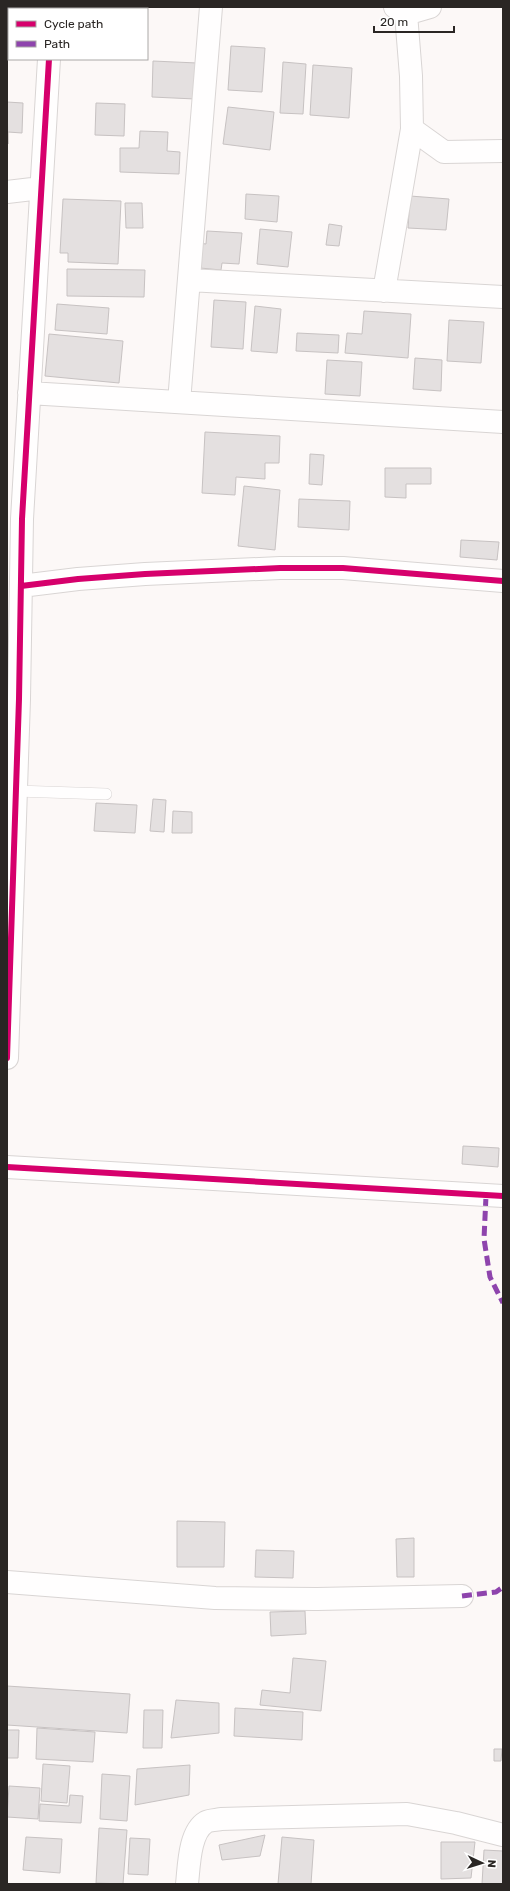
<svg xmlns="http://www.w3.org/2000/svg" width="510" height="1891" font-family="Rubik,sans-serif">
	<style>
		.building { fill: #e4e0e0; stroke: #c7c2c2 }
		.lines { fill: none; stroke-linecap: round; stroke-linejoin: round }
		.lane-casing { stroke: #d9d5d4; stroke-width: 12 }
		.street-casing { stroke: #d9d5d4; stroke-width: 24 }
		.lane { stroke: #fffefe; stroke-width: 11 }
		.street { stroke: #fffefe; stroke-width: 22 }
		.quiet { stroke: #8e44ad; stroke-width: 5; stroke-dasharray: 10 5; stroke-linecap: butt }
		.cycleway-casing { stroke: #fff; stroke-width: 8 }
		.cycleway { stroke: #d6006c; stroke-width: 6 }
	</style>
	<rect width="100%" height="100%" fill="#fcf8f7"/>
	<!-- building -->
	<path class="building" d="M7 18H9V47H7V51Z
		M231 46 265 48 262 92 228 90Z
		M153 61 197 63 195 99 152 97Z
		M283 62 306 64 303 114 280 113Z
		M313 65 352 68 349 118 310 115Z
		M7 102 23 103 22 133 8 132V144Z
		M96 103 125 104 124 136 95 135Z
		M228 107 274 112 270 150 223 144Z
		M140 131 168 132 167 151 180 152 179 174 120 172V148H139Z
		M246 194 279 196 277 222 245 219Z
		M410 196 449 199 446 230 408 228Z
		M63 199 121 201 118 264 68 262V253H60Z
		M125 203H142L143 228H126Z
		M329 224 342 226 339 246 326 245Z
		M260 229 292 232 288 267 257 264Z
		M207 231 242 233 239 264 222 263 221 270 200 268 198 243 206 244Z
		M67 269 145 270 144 297 67 296Z
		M214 300 246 302 243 349 211 347Z
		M57 304 109 308 107 334 55 330Z
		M255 306 281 309 277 353 251 351Z
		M364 311 411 314 408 358 345 353 347 333 362 334Z
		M449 320 484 322 481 363 447 361Z
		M297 333 339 335 338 353 296 351Z
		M49 334 123 341 119 383 45 376Z
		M415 358 442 360 441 391 413 389Z
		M327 360 362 362 360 396 325 394Z
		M205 432 280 436 279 463H265V479L236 477 235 495 202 493Z
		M310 454 324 455 322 485 309 484Z
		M385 468H431V484H406V498L385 497Z
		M244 486 280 490 275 550 238 546Z
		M299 499 350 501 349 530 298 527Z
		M461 540 499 542 497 560 460 557Z
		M153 799 166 800 164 832 150 831Z
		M96 803 137 805 135 833 94 831Z
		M173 811 192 812V833H172Z
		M463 1146 499 1148 498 1167 462 1164Z
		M177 1521 225 1522 224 1567H177Z
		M414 1538V1577H397L396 1539Z
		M256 1550 294 1551 293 1578 255 1577Z
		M305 1611 306 1634 271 1636 270 1612Z
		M293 1658 326 1661 321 1711 260 1705 262 1690 290 1693Z
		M7 1686 130 1694 127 1733 7 1725Z
		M176 1700 219 1703V1733L171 1738Z
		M235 1708 303 1712 302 1740 234 1736Z
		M144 1710H163L162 1748H143Z
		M37 1728 95 1732 93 1762 36 1759Z
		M7 1730H19L18 1758H7Z
		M494 1749H502L501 1761H494Z
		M43 1764 70 1766 67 1803 41 1801Z
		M190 1765 189 1795 135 1805 137 1769Z
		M102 1774 130 1776 127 1821 100 1819Z
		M9 1786 40 1788 38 1819 7 1817Z
		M70 1795 83 1796 81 1823 39 1821 40 1804 69 1806Z
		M99 1828 127 1830 123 1884 96 1883Z
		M265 1835 260 1856 222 1860 219 1845Z
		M26 1837 62 1839 60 1873 23 1870Z
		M282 1837 314 1840 311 1884H278Z
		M130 1838 150 1839 148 1875 128 1874Z
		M441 1842H475L471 1878 441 1879Z
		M484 1850 503 1851V1884H482Z"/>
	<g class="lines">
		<!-- lane casing -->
		<g class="lane-casing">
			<path id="lane" d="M16 791 106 794"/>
		</g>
		<!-- street casing -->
		<g class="street-casing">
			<path id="street" d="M52 9V7
				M406 14 430 7
				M412 129 444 152 503 151
				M7 192 41 188
				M189 280 503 297
				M384 291 412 129 411 76 406 14 395 7
				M29 393 503 422
				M179 402 211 7
				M21 586 78 579 145 574 280 568H343L503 581
				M7 1058 19 699 22 519 49 59
				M7 1167 503 1196
				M7 1582 215 1598 317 1599 462 1596
				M187 1884C189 1867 189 1832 206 1822 210 1820 217 1820 221 1819L407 1814 456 1823 503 1835"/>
		</g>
		<!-- lane -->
		<use href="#lane" class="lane"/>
		<!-- street -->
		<use href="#street" class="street"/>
		<!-- quiet -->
		<path class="quiet" d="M486 1196 484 1239 490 1277 503 1303
			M462 1596 496 1592 503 1587"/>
		<!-- cycleway casing -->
		<g class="cycleway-casing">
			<path id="cycleway" d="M21 586 78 579 145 574 280 568H343L503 581
				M7 1058 19 699 22 519 49 59
				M7 1167 503 1196"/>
		</g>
		<!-- cycleway -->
		<use href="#cycleway" class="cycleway"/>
	</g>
	<!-- border -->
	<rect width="510" height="1891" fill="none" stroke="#2a2624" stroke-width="16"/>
	<!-- legend -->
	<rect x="8" y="8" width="140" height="52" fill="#ffffff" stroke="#aaa8a7"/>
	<rect x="16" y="21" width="20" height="6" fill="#d6006c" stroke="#aaa8a7"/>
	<text x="44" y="28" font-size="12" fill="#2a2624">Cycle path</text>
	<rect x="16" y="41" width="20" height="6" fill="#8e44ad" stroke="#aaa8a7"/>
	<text x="44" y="48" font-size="12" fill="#2a2624">Path</text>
	<!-- north arrow -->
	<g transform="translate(482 1863) rotate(94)" stroke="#ffffff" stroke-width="3" paint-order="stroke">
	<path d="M0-3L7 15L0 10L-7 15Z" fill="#2a2624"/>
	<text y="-6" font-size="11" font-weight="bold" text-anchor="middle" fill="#2a2624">N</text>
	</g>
	<!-- scale -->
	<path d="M374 26v6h80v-6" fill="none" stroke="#2a2624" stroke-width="2"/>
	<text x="380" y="26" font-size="12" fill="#2a2624" stroke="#ffffff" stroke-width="3" paint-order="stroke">20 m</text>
</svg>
